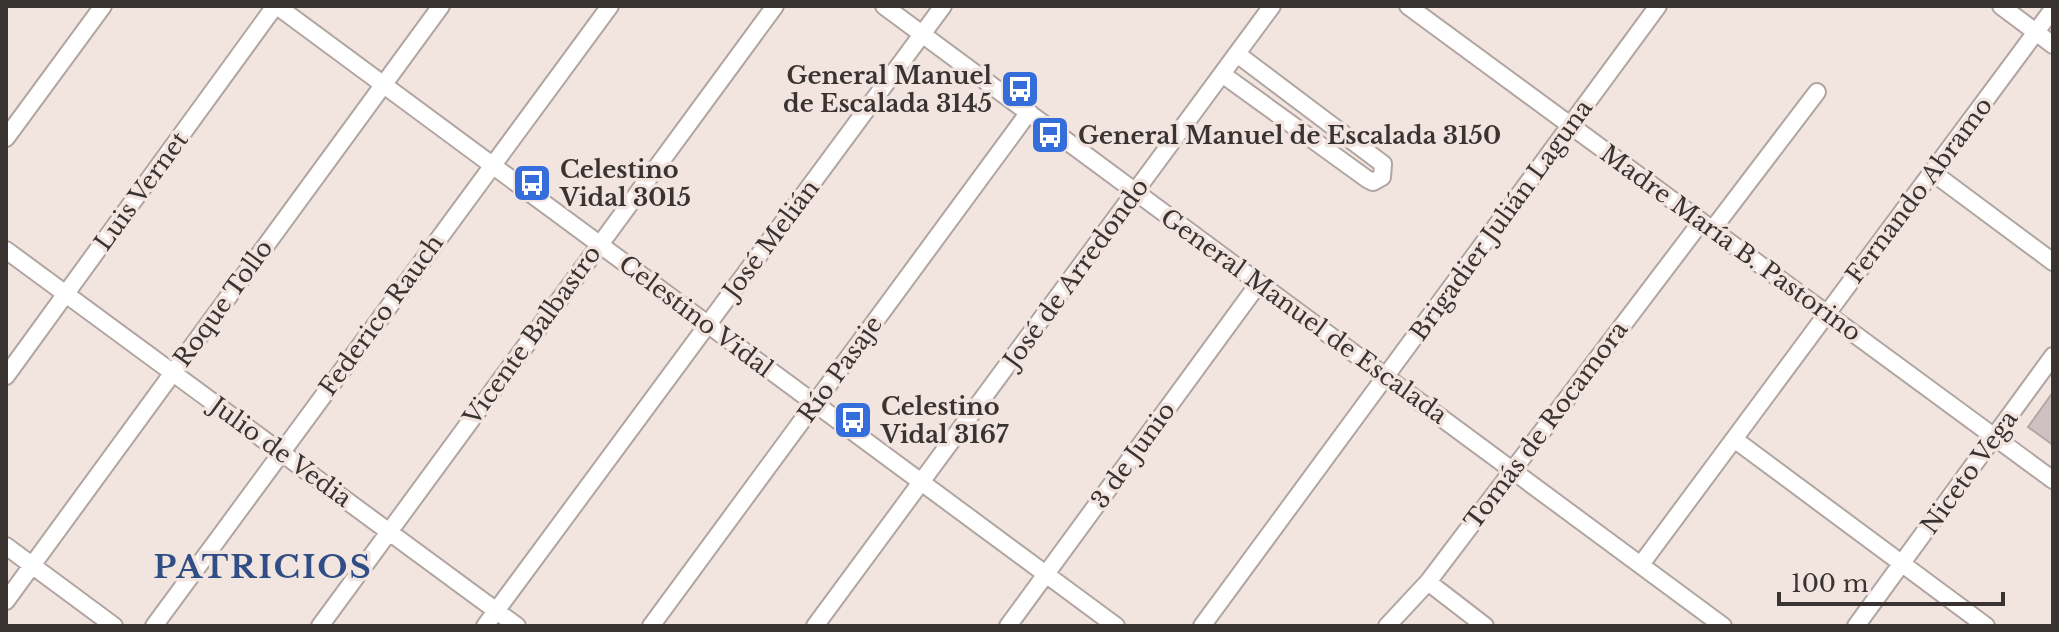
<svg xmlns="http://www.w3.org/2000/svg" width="2059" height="632" font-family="'Libre Baskerville',serif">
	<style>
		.building { fill: #cfc1c2; stroke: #b3a6a6; stroke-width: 2 }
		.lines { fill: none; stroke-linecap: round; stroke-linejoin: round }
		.minor-casing { stroke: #b1a5a1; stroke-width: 20 }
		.minor { stroke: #fff; stroke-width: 16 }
		.labels { text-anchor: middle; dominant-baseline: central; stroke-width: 7; stroke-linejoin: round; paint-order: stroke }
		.poi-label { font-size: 24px; font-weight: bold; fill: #393432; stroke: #f2e5e0; text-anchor: start }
		.street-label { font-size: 24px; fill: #393432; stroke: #f2e5e0 }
		.district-label { font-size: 32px; font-weight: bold; letter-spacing: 2px; fill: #304d86; stroke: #f2e5e0 }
	</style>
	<rect width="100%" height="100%" fill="#f2e5e0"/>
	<!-- building -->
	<path class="building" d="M2053 392V445L2028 427Z"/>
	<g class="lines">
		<!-- minor casing -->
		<g class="minor-casing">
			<path id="minor" d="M277 6 1116 626
				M884 6 1723 626
				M1408 6 2053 480
				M2001 6 2053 45
				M1222 74 1367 179 1373 182 1382 177 1383 164 1237 54
				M6 138 103 6
				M1932 172 2053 262
				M1712 230 1817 92
				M6 250 517 626
				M6 376 275 6
				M1734 439 1986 626
				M6 546 114 626
				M1642 563 2053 9
				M1428 582 1485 626
				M6 601 441 6
				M154 626 610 6
				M320 626 775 6
				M485 626 943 6
				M651 626 1029 112
				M815 626 1272 6
				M1008 626 1259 283
				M1202 626 1658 6
				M1387 626 1428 582 1701 222
				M1856 626 2053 356"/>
		</g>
		<!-- minor -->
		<use href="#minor" class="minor"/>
	</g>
	<!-- icons -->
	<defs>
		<g id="bus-square" transform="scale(2)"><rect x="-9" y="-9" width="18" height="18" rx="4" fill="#356ddb" stroke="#f2e5e0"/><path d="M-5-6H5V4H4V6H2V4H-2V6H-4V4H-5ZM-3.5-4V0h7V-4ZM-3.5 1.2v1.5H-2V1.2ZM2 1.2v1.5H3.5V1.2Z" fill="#fff"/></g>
	</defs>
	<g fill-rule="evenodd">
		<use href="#bus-square" x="1020" y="89"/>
		<use href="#bus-square" x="1050" y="135"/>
		<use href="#bus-square" x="532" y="183"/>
		<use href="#bus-square" x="853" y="420"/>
	</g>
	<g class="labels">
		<!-- poi labels -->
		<g class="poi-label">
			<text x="992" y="75" text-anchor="end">General Manuel<tspan x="992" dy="28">de Escalada 3145</tspan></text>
			<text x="1078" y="135">General Manuel de Escalada 3150</text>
			<text x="560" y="169">Celestino<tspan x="560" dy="28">Vidal 3015</tspan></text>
			<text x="881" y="406">Celestino<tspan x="881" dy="28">Vidal 3167</tspan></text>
		</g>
		<!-- street labels -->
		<g class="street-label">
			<text transform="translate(1919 190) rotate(-53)">Fernando Abramo</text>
			<text transform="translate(141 191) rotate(-54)">Luis Vernet</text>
			<text transform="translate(1501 220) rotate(-54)">Brigadier Julián Laguna</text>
			<text transform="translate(771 239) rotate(-53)">José Melián</text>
			<text transform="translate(1731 243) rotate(36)">Madre María B. Pastorino</text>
			<text transform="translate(1076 273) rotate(-54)">José de Arredondo</text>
			<text transform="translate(223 303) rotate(-54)">Roque Tollo</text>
			<text transform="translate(381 315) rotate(-54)">Federico Rauch</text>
			<text transform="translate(696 316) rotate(37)">Celestino Vidal</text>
			<text transform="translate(1304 316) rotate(36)">General Manuel de Escalada</text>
			<text transform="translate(532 335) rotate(-54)">Vicente Balbastro</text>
			<text transform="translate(840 369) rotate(-54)">Río Pasaje</text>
			<text transform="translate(1546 425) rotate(-53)">Tomás de Rocamora</text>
			<text transform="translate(281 452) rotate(36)">Julio de Vedia</text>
			<text transform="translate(1133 455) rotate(-54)">3 de Junio</text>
			<text transform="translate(1969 472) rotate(-54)">Niceto Vega</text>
		</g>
		<!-- district labels -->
		<g class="district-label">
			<text x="263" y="567">PATRICIOS</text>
		</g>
	</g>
	<!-- border -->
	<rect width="2059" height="632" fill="none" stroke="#393432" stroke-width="16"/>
	<!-- scale -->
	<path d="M1779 592v12h224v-12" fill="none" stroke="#393432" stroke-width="4"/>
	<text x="1791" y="592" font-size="24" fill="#393432" stroke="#f2e5e0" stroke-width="6" paint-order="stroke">100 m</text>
</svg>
